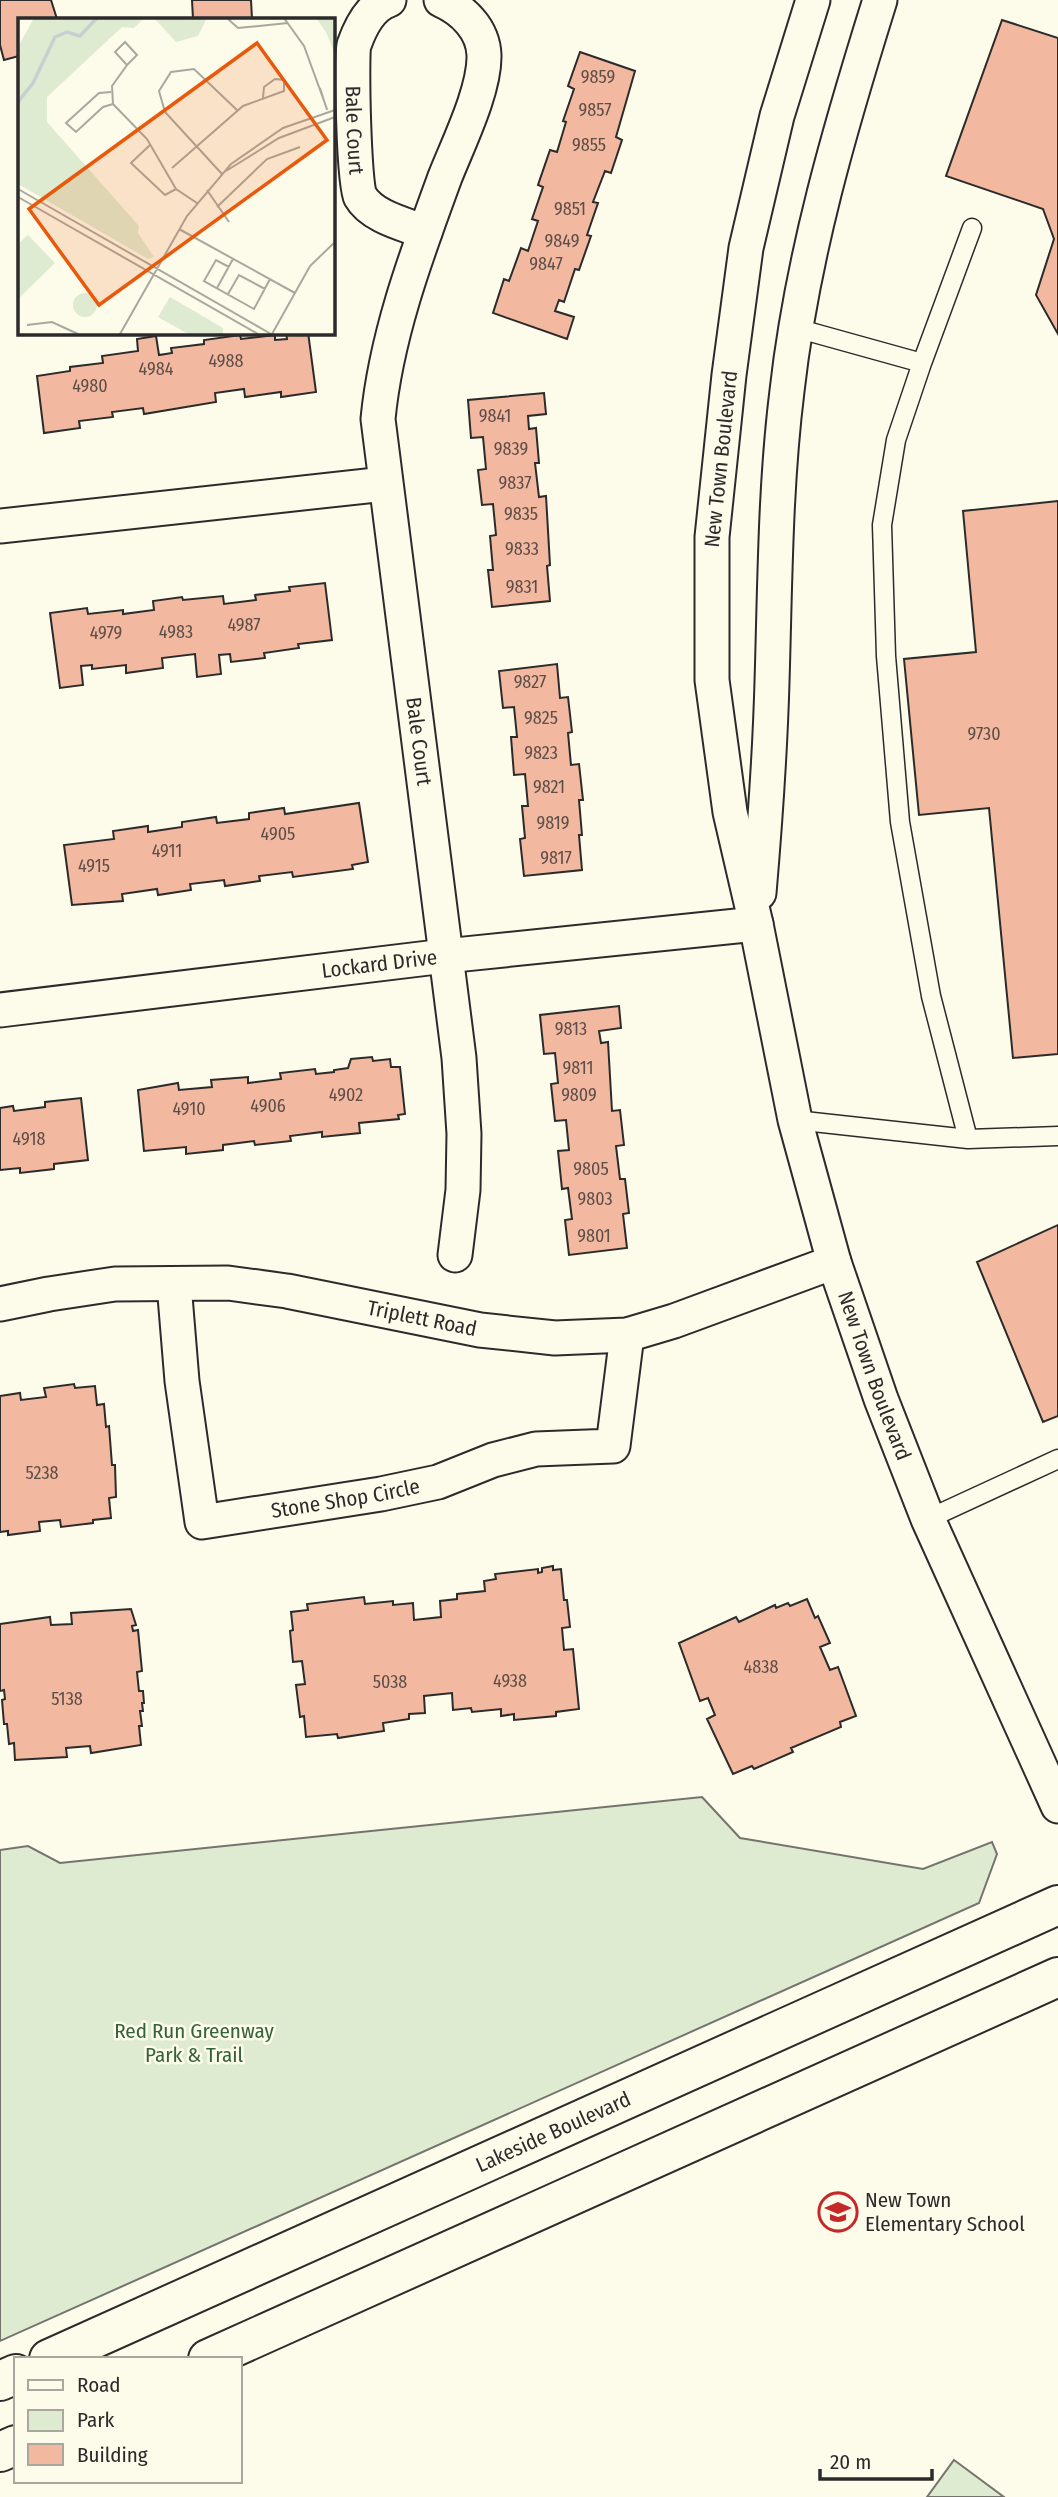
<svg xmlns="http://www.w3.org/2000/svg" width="1058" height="2497" font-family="'Fira Sans Condensed',sans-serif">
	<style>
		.green { fill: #deebd1; stroke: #74746e; stroke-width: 2 }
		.building { fill: #f2b8a0; stroke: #2b2b2b; stroke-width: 2 }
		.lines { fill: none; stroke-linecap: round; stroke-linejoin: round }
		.lane-casing { stroke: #2b2b2b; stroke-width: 21 }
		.street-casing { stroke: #2b2b2b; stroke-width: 37 }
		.secondary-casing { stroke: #2b2b2b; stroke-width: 42 }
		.lane { stroke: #fdfbea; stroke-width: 18 }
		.street { stroke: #fdfbea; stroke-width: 33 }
		.secondary { stroke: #fdfbea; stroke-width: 38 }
		.labels { text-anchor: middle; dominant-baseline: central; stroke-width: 5; stroke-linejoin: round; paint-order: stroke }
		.number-label { font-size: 18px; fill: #5d4e48 }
		.street-label { font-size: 21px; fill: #2b2b2b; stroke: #fdfbea }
		.park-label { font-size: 21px; fill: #34623c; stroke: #fdfbea }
		.poi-label { font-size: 21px; fill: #2b2b2b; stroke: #fdfbea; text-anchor: start }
		.inset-river { fill: none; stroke: #c7d0d0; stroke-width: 3.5 }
		.inset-road { fill: none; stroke: #a9a89e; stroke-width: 2 }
		.view { fill: #e8590c; fill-opacity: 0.15; stroke: #e8590c; stroke-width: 3.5 }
		.inset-edge { fill: none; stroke: #2b2b2b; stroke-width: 3.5 }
	</style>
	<rect width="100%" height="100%" fill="#fdfbea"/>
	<!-- green -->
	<path class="green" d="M702 1797 740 1838 923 1869 992 1842 997 1854 979 1903 0 2341V1850L28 1846 60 1863Z
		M954 2460 1004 2497H927Z"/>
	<!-- building -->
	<path class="building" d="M0 0H51L57 19H19V56L4 60 0 45Z
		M192 0H251L252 19H193Z
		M1002 20 1058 38V334L1036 295 1054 239 1043 209 946 176Z
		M580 52 635 71 616 137 622 140 611 173 605 171 593 202 598 203 587 235 591 236 579 270 575 269 564 302 559 300 555 311 574 317 567 339 493 313 504 279 509 281 521 248 528 251 538 221 532 219 543 187 538 185 550 150 557 152 566 122 563 121 574 89 568 86Z
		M286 332H308L316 392 281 397V392L245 397 244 389 215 393 216 402 144 414 143 408 112 412 113 417 79 421 80 428 44 433 37 376 70 371V367L103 363 102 356 138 351 137 339 156 336 159 355 172 353 171 348 204 344V340L240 335 241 339 275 335V340L287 339Z
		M544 393 546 414 528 416 529 429 536 428 539 463H535L539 497 546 496 550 565 547 566 550 601 492 607 488 570H493L490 536 496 535 493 504 482 505 478 470 486 469 483 437 471 438 468 400Z
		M1058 501V1054L1013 1058 989 808 919 815 904 659 976 652 963 511Z
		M325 583 332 640 298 644 299 648 264 653 265 658 231 662 230 654 219 655 221 674 197 677 195 654 162 658 163 668 126 673V665L92 669V665L81 666 83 685 60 688 50 613 87 608 88 614 123 610V614L154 610 153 601 182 597 183 600 223 596 224 604 256 600 255 595 290 591 289 587Z
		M557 664 560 698 568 697 572 732 568 733 571 765 579 764 583 800H579L582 835H579L582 870 524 876 520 839 525 838 522 806H528L525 774 514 775 511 737H517L514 707 503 708 499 671Z
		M359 803 368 862 352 865 353 869 293 877 292 872 259 876 260 881 225 886 224 880 190 884 191 890 158 895 157 889 122 894 123 901 72 905 64 845 114 839 113 831 148 826V832L182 827V822L216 817 217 823 249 819V813L284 808 285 814Z
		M619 1006 621 1028 599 1031 601 1043 608 1042 612 1111 620 1110 624 1145 616 1146 620 1179H625L629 1213 623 1214 627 1248 569 1255 565 1220 572 1219 568 1188 562 1189 558 1151 569 1150 566 1120 555 1121 551 1084 558 1083 555 1053 544 1054 540 1015Z
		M372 1057 373 1061 390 1059 391 1067H400L405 1114 398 1115 399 1119 359 1123 360 1133 322 1137V1132L290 1136 291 1141 255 1145 254 1141 223 1145V1150L186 1154V1147L144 1151 138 1090 178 1083 179 1090 212 1087 211 1080 248 1077V1083L281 1079 280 1073 315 1069 316 1074 334 1072V1070L348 1068 351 1059Z
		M81 1098 88 1160 54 1164V1169L20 1173V1168L0 1170V1108L13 1106 14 1111 45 1107V1102Z
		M1058 1225V1416L1043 1422 977 1262Z
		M74 1384 75 1388 95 1386 97 1405 104 1404 106 1427 109 1426 112 1465H115L116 1497 109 1498 111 1518 93 1520V1523L61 1527 60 1520 39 1522 40 1531 8 1535V1531L0 1532V1396L20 1393 21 1400 46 1397 44 1388Z
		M553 1566V1570L561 1569 564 1600H567L570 1627 562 1628 564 1650 573 1649 579 1709 556 1712V1716L514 1720V1714L501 1716V1709L472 1712 471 1708 453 1710 452 1693 424 1696 425 1713 409 1714V1719L383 1723 384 1731 338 1738 337 1734 306 1737 304 1716 300 1717 296 1685 305 1684 302 1661 293 1662 290 1631 293 1630 291 1612 308 1610 307 1604 364 1597 365 1604 393 1601V1605L413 1603 414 1620 441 1617 440 1601 457 1599V1594L485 1591 484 1581 496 1579 495 1574 538 1569V1573L542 1572V1568Z
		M807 1599 815 1618 818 1616 830 1643 820 1647 830 1670 838 1667 856 1716 840 1722 841 1727 791 1748 793 1752 754 1769 752 1766 733 1774 707 1719 715 1715 708 1698 700 1701 679 1643 736 1617 739 1622 775 1605 776 1608 788 1603 790 1606Z
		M131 1609 136 1625 132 1626 133 1631 138 1630 142 1671 137 1672 139 1691H143L144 1703H142L143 1711H140L142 1726H139L141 1745 91 1753 90 1746 66 1748 67 1757 15 1760 14 1743 9 1744 7 1724H4L2 1700 5 1699 4 1690 0 1691V1624L50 1617 51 1625 72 1624 71 1613Z"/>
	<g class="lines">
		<!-- lane casing -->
		<g class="lane-casing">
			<path id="lane" d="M796 328 922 363
				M795 1120 968 1139 1058 1136
				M968 1139 931 996 900 822 886 656 882 525 896 440 922 363 972 228
				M928 1519 1058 1459"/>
		</g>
		<!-- street casing -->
		<g class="street-casing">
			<g id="street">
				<path id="s1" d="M389 0C371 6 360 28 354 45 351 57 354 186 360 196 372 217 404 224 425 232"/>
				<path id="s2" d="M441 0C463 10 483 29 484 55 485 90 458 144 445 177 416 256 386 336 378 419L459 1058 464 1134 463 1190 455 1255"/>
				<path id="s3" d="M813 0 777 116 746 248 729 375 712 537V680L730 812 756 924 795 1120 834 1262 881 1399 928 1519 1058 1806"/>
				<path d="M0 526 385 484"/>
				<path d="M759 893C765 823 770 753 772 682 775 585 775 487 787 391 802 257 840 128 880 0"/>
				<path id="s4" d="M0 1010 445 956 756 924"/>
				<path id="s5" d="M174 1284 182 1381 202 1522 381 1494 438 1482 493 1460 536 1449 613 1446 627 1335"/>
				<path id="s6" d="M0 1304 49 1294 115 1284 228 1283 287 1291 480 1330 555 1338 627 1335 674 1321 834 1262"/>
			</g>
		</g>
		<!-- secondary casing -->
		<g class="secondary-casing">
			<g id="secondary">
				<path id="s7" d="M49 2359 1058 1905"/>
				<path d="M208 2359 1058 1977"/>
				<path d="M0 2381 16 2374"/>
				<path d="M0 2452 16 2445"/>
			</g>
		</g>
		<!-- lane -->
		<use href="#lane" class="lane"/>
		<!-- street -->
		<use href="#street" class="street"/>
		<!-- secondary -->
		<use href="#secondary" class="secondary"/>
	</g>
	<!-- icons -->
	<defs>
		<g id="school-ring" transform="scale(2.0125)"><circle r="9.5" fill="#fdfbea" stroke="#c62828" stroke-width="1.5"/><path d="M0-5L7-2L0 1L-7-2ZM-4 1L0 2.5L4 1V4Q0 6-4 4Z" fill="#c62828"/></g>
	</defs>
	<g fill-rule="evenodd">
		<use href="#school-ring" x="838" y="2212"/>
	</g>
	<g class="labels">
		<!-- number labels -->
		<g class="number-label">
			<text x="598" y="77">9859</text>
			<text x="595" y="110">9857</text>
			<text x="589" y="145">9855</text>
			<text x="570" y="209">9851</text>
			<text x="562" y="241">9849</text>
			<text x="546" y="264">9847</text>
			<text x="226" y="361">4988</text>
			<text x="156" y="369">4984</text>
			<text x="90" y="386">4980</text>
			<text x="495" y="416">9841</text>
			<text x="511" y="449">9839</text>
			<text x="515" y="483">9837</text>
			<text x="521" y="514">9835</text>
			<text x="522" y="549">9833</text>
			<text x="522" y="587">9831</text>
			<text x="244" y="625">4987</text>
			<text x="176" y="632">4983</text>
			<text x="106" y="633">4979</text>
			<text x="530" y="682">9827</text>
			<text x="541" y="718">9825</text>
			<text x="984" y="734">9730</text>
			<text x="541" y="753">9823</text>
			<text x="549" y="787">9821</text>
			<text x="553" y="823">9819</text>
			<text x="278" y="834">4905</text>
			<text x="167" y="851">4911</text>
			<text x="556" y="858">9817</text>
			<text x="94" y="866">4915</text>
			<text x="571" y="1029">9813</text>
			<text x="578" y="1068">9811</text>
			<text x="346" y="1095">4902</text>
			<text x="579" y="1095">9809</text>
			<text x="268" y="1106">4906</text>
			<text x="189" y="1109">4910</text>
			<text x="29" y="1139">4918</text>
			<text x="591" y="1169">9805</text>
			<text x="595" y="1199">9803</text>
			<text x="594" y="1236">9801</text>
			<text x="42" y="1473">5238</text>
			<text x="761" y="1667">4838</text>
			<text x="510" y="1681">4938</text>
			<text x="390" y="1682">5038</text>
			<text x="67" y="1699">5138</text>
		</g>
		<!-- street labels -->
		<g class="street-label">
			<text stroke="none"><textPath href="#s1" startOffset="144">Bale Court</textPath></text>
			<text transform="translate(721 459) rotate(-84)">New Town Boulevard</text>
			<text stroke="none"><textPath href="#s2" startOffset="779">Bale Court</textPath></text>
			<text stroke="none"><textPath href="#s4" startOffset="382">Lockard Drive</textPath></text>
			<text stroke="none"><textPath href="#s6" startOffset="427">Triplett Road</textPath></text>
			<text stroke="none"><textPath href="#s3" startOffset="1407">New Town Boulevard</textPath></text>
			<text stroke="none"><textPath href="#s5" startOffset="385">Stone Shop Circle</textPath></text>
			<text stroke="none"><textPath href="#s7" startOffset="553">Lakeside Boulevard</textPath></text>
		</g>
		<!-- park labels -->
		<g class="park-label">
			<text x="194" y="2031">Red Run Greenway<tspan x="194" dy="24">Park &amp; Trail</tspan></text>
		</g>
		<!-- poi labels -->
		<g class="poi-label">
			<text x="865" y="2200">New Town<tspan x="865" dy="24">Elementary School</tspan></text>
		</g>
	</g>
	<!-- overview -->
	<g transform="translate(18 18)">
		<rect width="317" height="317" fill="#fdfbea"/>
		<path d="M16 0H126L116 10 104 9 29 79V104L121 208 120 215 136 239 130 241 0 166V29ZM136 0H189L180 18 158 24ZM298 0H317V36L308 14ZM10 217 37 245 0 281V226ZM55 287a12 12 0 1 1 24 0a12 12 0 1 1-24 0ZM152 279 205 310V316H170L140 299Z" fill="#deebd1"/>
		<path class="inset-river" d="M0 84 15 65 37 19 49 14 62 18 79 0"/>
		<path class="inset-road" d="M209 0 220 10 270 5M266 0 286 28 309 91M109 47 119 37 107 24 97 34 109 47 94 68 95 86 129 121 158 171 179 185M302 70 309 92M93 74 81 75 48 105 58 114 85 89 95 86M133 126 113 145 147 177 158 171M154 150 225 88 266 73V62L257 61 246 69 245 80M208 153 261 120 317 99M204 156 147 94 141 73 153 54 176 51 220 93M0 171 253 316M189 172 211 204M0 179 240 316M199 189 249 141 282 129M161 211 277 275M211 249 198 242 186 263 236 291 252 261M199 270 215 241M210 276 221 257 247 271M9 307 34 304 60 316M102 316 169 198 213 146 265 110 317 92M254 316 292 248 317 224"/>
		<path class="view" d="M239 25 309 122 81 287 11 191Z"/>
		<rect width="317" height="317" class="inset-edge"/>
	</g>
	<!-- legend -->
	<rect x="14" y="2357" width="228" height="126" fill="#fdfbea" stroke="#a9a89e" stroke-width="2"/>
	<rect x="28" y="2380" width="35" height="10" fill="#fdfbea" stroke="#a9a89e" stroke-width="2"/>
	<text x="77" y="2392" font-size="21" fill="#2b2b2b">Road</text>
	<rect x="28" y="2410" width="35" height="21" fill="#deebd1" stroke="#a9a89e" stroke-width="2"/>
	<text x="77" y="2427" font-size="21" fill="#2b2b2b">Park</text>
	<rect x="28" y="2444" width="35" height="21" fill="#f2b8a0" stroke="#a9a89e" stroke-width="2"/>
	<text x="77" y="2462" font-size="21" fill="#2b2b2b">Building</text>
	<!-- scale -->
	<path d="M820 2469v10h112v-10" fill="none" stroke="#2b2b2b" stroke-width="3.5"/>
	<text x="830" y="2469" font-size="21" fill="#2b2b2b" stroke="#fdfbea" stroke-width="5" paint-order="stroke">20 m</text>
</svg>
